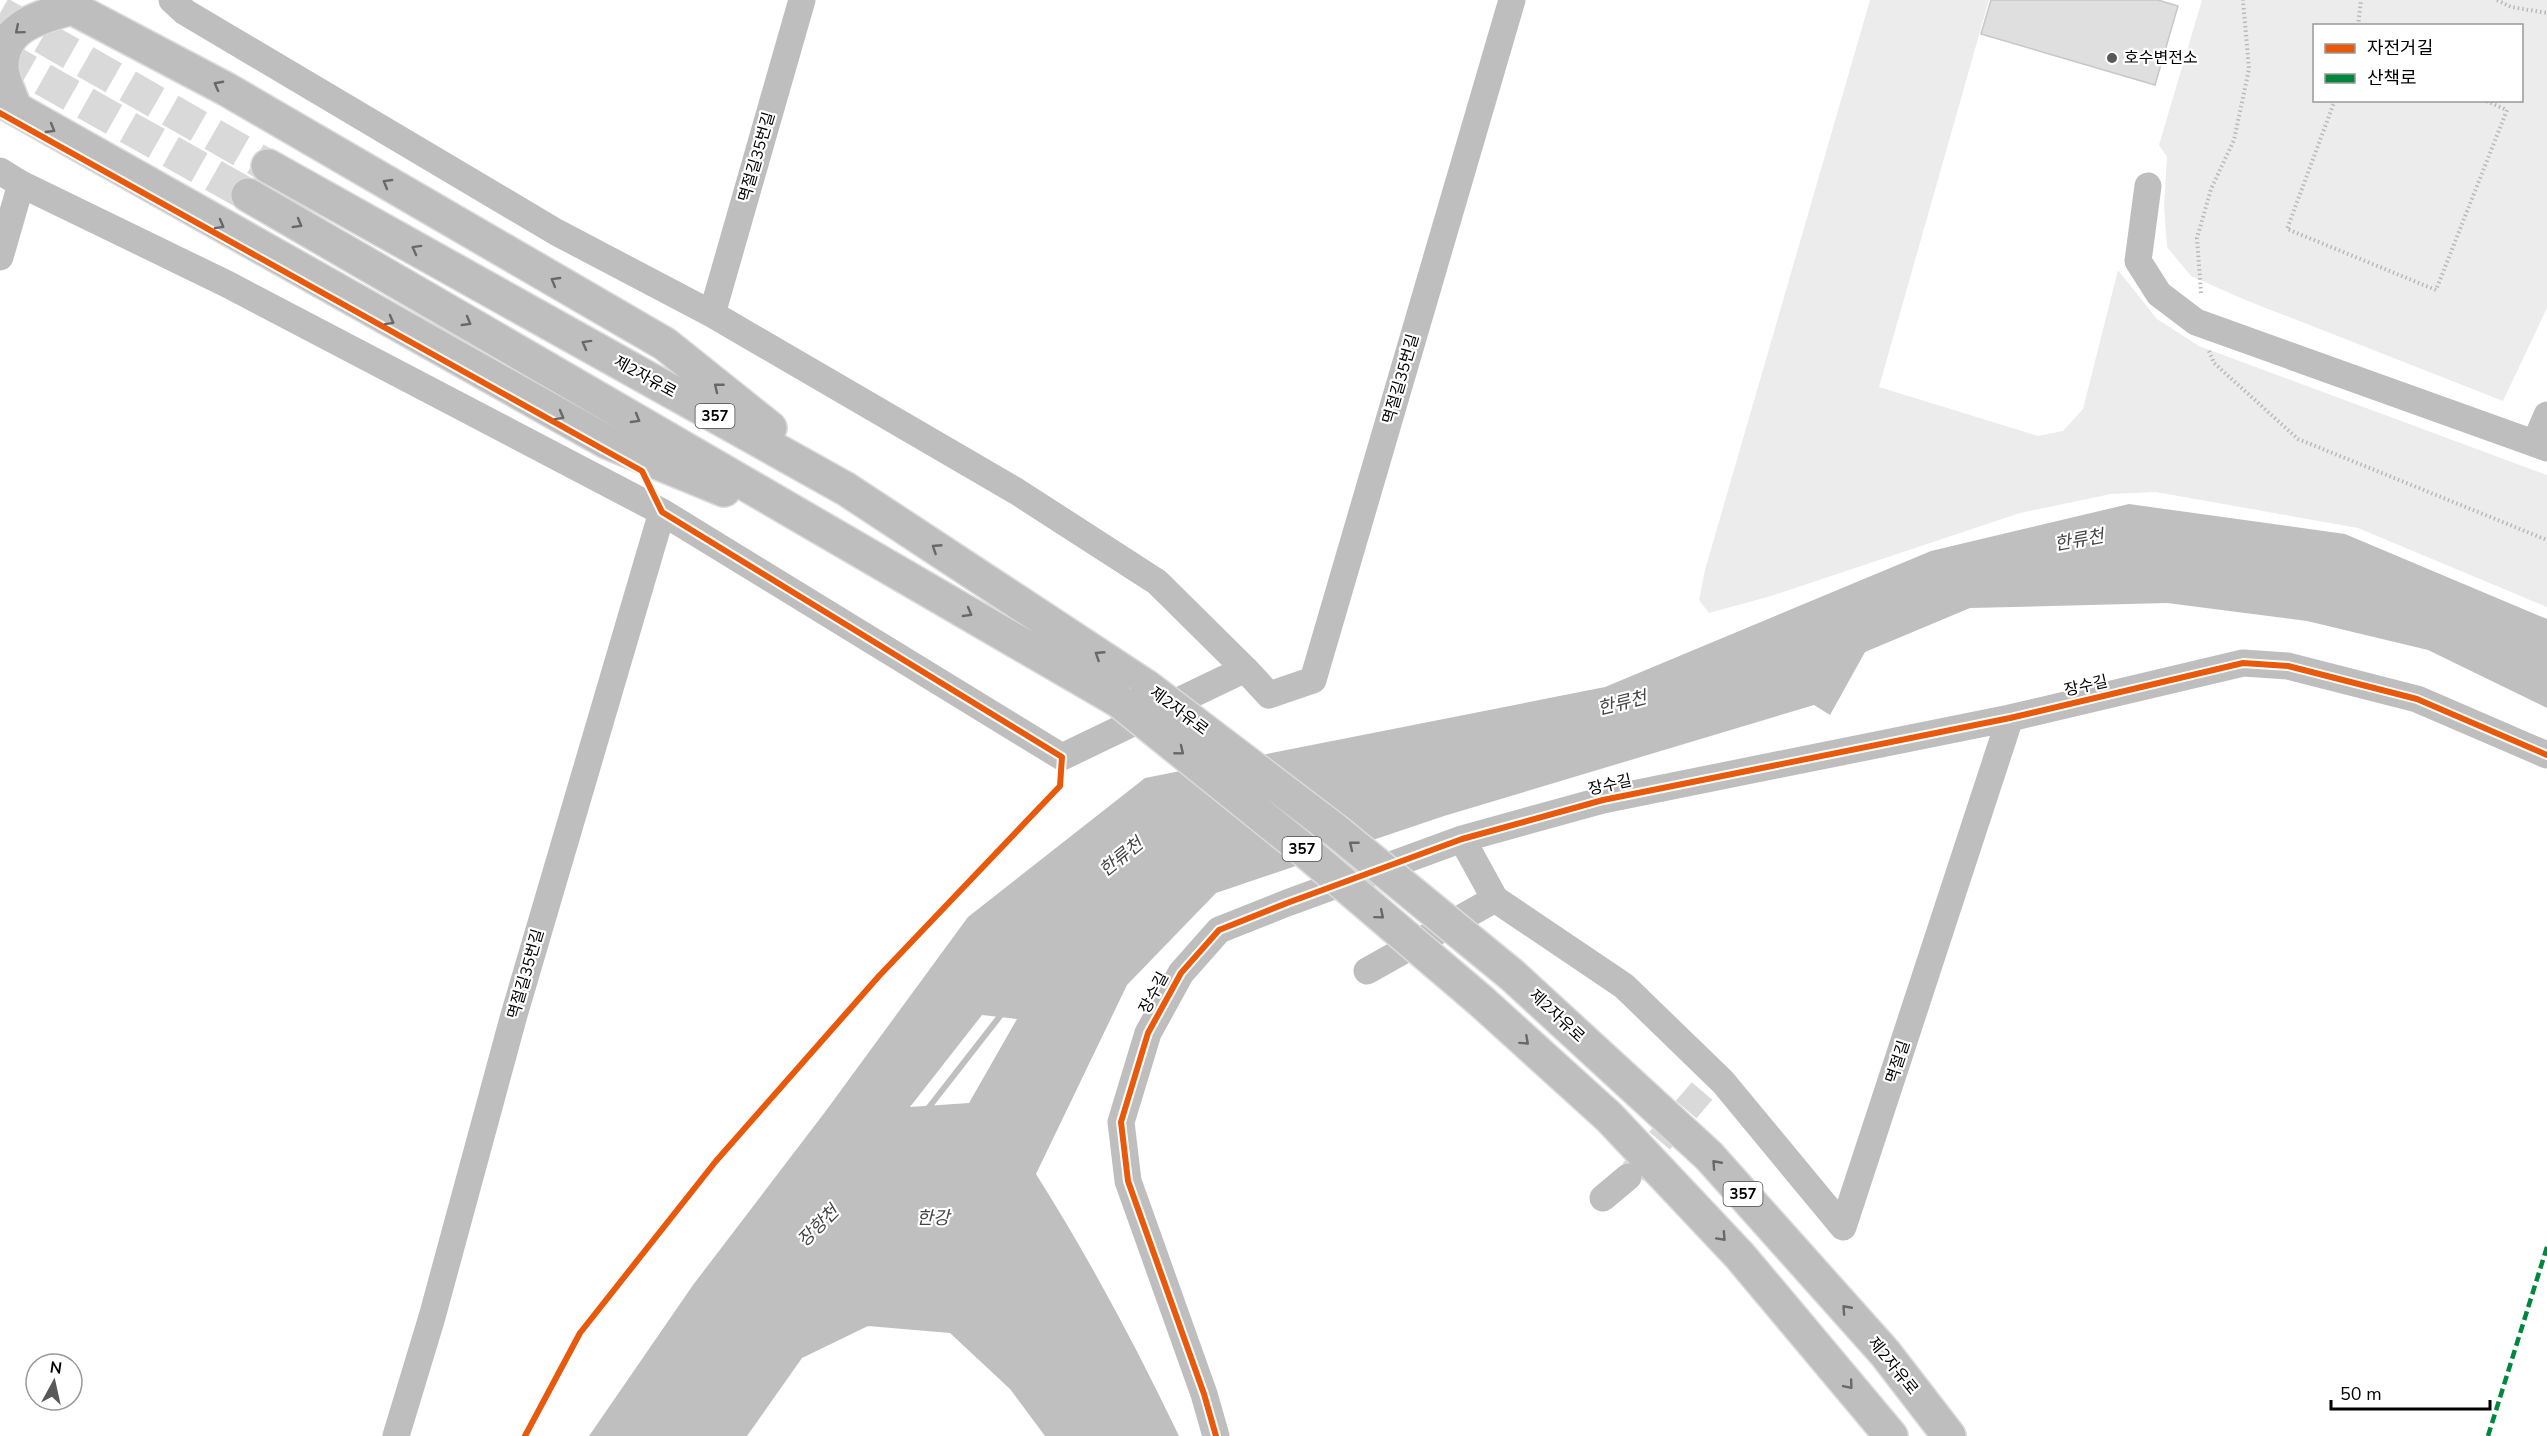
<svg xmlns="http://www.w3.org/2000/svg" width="2547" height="1436" font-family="'Nunito Sans','Noto Sans KR',sans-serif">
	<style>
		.green { fill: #ececec; fill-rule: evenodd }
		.water { fill: #bfbfbf; fill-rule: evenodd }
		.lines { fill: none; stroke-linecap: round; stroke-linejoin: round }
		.stream { stroke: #bfbfbf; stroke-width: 6 }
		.building { fill: #dfdfdf; stroke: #c7c7c7; stroke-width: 1.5 }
		.minor-tunnel { stroke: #d9d9d9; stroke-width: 27; stroke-dasharray: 27 14; stroke-linecap: butt }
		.highway-tunnel { stroke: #d9d9d9; stroke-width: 33; stroke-dasharray: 33 16; stroke-linecap: butt }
		.highway-casing { stroke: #dbdbdb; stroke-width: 36 }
		.path { stroke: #b9b9b9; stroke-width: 4; stroke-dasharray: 1.5 3; stroke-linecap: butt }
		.minor { stroke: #bebebe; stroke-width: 27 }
		.highway { stroke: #bebebe; stroke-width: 33 }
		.highway-bridge-casing { stroke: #dbdbdb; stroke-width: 36; stroke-linecap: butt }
		.highway-bridge { stroke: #bebebe; stroke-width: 33 }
		.quiet { stroke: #00873e; stroke-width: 4.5; stroke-dasharray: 9 4.5; stroke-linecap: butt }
		.cycleway-casing { stroke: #fff; stroke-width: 10 }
		.cycleway { stroke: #e8590c; stroke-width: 6 }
		.oneway { stroke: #686868 }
		.poi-dot { fill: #595959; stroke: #fff; stroke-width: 2 }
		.labels { text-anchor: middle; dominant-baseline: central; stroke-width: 4.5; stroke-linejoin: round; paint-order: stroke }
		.shield { fill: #fff; stroke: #4c4c4c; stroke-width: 1.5 }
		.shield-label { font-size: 15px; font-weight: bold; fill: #000 }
		.poi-label { font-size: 16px; fill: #000; stroke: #fff; text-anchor: start }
		.street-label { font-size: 16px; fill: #000; stroke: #fff }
		.water-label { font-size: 18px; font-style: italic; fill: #444; stroke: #fff }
	</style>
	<rect width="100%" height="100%" fill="#fff"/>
	<!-- green -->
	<path class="green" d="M1870 0H1989L1879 387 2038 436 2063 431 2083 409 2118 270 2157 319 2199 346 2547 475V607L2358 528 2156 492 2111 494 2020 513 1771 596 1709 613 1699 600 1705 570Z
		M2202 0H2547V308L2503 401 2243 299 2191 276 2167 247 2164 206 2167 157 2159 145ZM2314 26H2522V100H2314Z"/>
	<!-- water -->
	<path class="water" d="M2129 504 2345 534 2547 619V708L2428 650 2307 621 2167 603 1970 608 1865 652 1830 715 1814 705 1444 816 1216 893 1127 985 1036 1174C1089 1258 1136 1346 1179 1436H1045L1010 1389 950 1333 868 1326 802 1358 747 1436H589L693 1285 825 1112 968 917 1145 778 1605 687 1931 551ZM982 1015 1017 1019 969 1103 910 1107Z"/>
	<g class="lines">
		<!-- stream -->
		<path class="stream" d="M926 1111 1004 1011"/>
	</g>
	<!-- building -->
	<path class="building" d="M1991 0H2158L2178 6 2155 85 1981 34Z"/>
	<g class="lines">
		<!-- minor-tunnel -->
		<path class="minor-tunnel" d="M1633 1172 1702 1091"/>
		<!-- highway-tunnel -->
		<path class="highway-tunnel" d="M0 13 268 166
			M0 55 248 195"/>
		<!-- highway casing -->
		<g class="highway-casing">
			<path id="highway" d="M57 0 226 89 665 344 770 428
				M0 100 607 442 724 490
				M15 108C11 96 3 81 2 69 0 26 40 17 72 8
				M268 166 846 489 1147 687
				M248 195 1119 701
				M1512 975 1709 1156 1885 1353 1949 1436
				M1481 1001 1609 1117 1740 1256 1891 1436"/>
		</g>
		<!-- path -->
		<path class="path" d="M2497 0 2511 7 2547 13
			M2358 26 2361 0
			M2335 100 2287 229 2436 290 2507 110 2484 100
			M2201 293 2197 238 2211 189 2234 140 2249 69 2243 0
			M2209 351 2214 363 2298 439 2547 540"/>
		<!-- minor -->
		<path class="minor" d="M0 171 21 184 227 284 662 512 1062 757 1245 669 1157 582 1016 491 712 314 556 232 185 12 172 0
			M2148 186 2138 261 2159 294 2196 322 2547 448
			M0 257 21 184
			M712 314 802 0
			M2535 443 2547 415
			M1245 669 1269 695 1313 680 1512 0
			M1462 839 1495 899 1624 986 1723 1082 1843 1227 2010 718
			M1367 971 1495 899
			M1603 1198 1628 1177
			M396 1436 432 1317 514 1015 662 512
			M1216 1436 1204 1394 1128 1181 1121 1122 1148 1033 1181 973 1219 930 1287 903 1462 839 1603 800 2010 718 2243 663 2288 666 2417 699 2547 755"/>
		<!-- highway -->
		<use href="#highway" class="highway"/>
		<!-- highway-bridge casing -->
		<g class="highway-bridge-casing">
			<path id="highway-bridge" d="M1147 687 1335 830 1512 975
				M1119 701 1304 850 1481 1001"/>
		</g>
		<!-- highway-bridge -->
		<use href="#highway-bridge" class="highway-bridge"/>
		<!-- quiet -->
		<path class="quiet" d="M2488 1436 2547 1247"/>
		<!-- cycleway casing -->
		<g class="cycleway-casing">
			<path id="cycleway" d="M0 113 642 471 662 512 1062 757 1060 786 879 976 716 1161 580 1333 525 1436
				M1216 1436 1204 1394 1128 1181 1121 1122 1148 1033 1181 973 1219 930 1287 903 1462 839 1603 800 2010 718 2243 663 2288 666 2417 699 2547 755"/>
		</g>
		<!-- cycleway -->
		<use href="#cycleway" class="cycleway"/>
	</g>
	<!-- one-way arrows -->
	<defs><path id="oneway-chevron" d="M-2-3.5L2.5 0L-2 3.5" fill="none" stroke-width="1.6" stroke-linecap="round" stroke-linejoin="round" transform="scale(1.5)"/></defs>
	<g class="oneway">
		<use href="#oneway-chevron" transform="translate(19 30) rotate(140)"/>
		<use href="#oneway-chevron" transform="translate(218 85) rotate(-152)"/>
		<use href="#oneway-chevron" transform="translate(51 129) rotate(30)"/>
		<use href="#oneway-chevron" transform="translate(387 183) rotate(-150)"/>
		<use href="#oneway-chevron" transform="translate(298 224) rotate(30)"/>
		<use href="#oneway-chevron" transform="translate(220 225) rotate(29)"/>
		<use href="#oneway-chevron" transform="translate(416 249) rotate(-151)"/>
		<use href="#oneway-chevron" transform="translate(555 281) rotate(-150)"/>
		<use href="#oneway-chevron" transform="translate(390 321) rotate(29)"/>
		<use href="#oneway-chevron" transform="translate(467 322) rotate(30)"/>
		<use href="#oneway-chevron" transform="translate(586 344) rotate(-151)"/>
		<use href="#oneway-chevron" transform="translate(718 387) rotate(-141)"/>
		<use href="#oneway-chevron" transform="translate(560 416) rotate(29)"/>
		<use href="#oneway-chevron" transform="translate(636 419) rotate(30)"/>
		<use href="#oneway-chevron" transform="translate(936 548) rotate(-147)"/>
		<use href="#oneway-chevron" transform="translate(968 613) rotate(30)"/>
		<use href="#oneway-chevron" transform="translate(1099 655) rotate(-147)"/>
		<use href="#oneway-chevron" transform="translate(1180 751) rotate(39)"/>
		<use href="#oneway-chevron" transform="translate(1353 845) rotate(-141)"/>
		<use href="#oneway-chevron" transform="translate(1380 915) rotate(40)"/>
		<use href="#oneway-chevron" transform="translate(1525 1041) rotate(42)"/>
		<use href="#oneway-chevron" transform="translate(1716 1164) rotate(-132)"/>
		<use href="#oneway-chevron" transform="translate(1722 1237) rotate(47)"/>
		<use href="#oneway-chevron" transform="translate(1846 1309) rotate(-132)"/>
		<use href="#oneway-chevron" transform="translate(1849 1385) rotate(50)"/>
	</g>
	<!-- markers -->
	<circle class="poi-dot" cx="2112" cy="58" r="6"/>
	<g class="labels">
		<!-- shield labels -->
		<g class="shield">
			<rect x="695.5" y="404" width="39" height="24" rx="4.5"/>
			<rect x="1282.5" y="837" width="39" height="24" rx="4.5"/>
			<rect x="1723.5" y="1182" width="39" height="24" rx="4.5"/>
		</g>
		<g class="shield-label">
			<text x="715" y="416">357</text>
			<text x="1302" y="849">357</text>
			<text x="1743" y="1194">357</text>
		</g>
		<!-- poi labels -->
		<g class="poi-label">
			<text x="2124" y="58">호수변전소</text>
		</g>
		<!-- street labels -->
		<g class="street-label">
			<text transform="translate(757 157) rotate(-74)">멱절길35번길</text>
			<text transform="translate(645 377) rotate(29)">제2자유로</text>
			<text transform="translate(1401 379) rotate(-74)">멱절길35번길</text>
			<text transform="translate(2086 686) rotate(-13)">장수길</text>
			<text transform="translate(1179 711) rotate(37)">제2자유로</text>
			<text transform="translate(1610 785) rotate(-13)">장수길</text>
			<text transform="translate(526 974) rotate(-74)">멱절길35번길</text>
			<text transform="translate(1154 993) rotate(-62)">장수길</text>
			<text transform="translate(1557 1016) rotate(43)">제2자유로</text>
			<text transform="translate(1898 1062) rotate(-72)">멱절길</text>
			<text transform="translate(1893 1366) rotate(51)">제2자유로</text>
		</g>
		<!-- water labels -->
		<g class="water-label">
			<text transform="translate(2079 540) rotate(-10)">한류천</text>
			<text transform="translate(1622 703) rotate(-14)">한류천</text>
			<text transform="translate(1121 857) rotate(-39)">한류천</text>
			<text x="933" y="1218">한강</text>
			<text transform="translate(818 1226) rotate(-45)">장항천</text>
		</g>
	</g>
	<!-- legend -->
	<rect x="2313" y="24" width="210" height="78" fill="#ffffff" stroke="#999999" stroke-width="1.5"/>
	<rect x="2325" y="44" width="30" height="9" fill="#e8590c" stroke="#999999" stroke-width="1.5"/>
	<text x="2367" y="54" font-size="18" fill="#000000">자전거길</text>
	<rect x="2325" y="74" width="30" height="9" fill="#00873e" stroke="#999999" stroke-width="1.5"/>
	<text x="2367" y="84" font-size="18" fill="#000000">산책로</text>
	<!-- north arrow -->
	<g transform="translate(54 1382) rotate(8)"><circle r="28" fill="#ffffff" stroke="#999999" stroke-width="1.5"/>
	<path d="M0-4.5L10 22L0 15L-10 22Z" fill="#595959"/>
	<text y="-9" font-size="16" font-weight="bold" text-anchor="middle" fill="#000000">N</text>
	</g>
	<!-- scale -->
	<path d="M2331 1400v9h159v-9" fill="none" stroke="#000000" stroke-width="3"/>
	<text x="2340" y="1400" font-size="18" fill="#000000" stroke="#ffffff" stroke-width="4.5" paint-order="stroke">50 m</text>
</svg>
